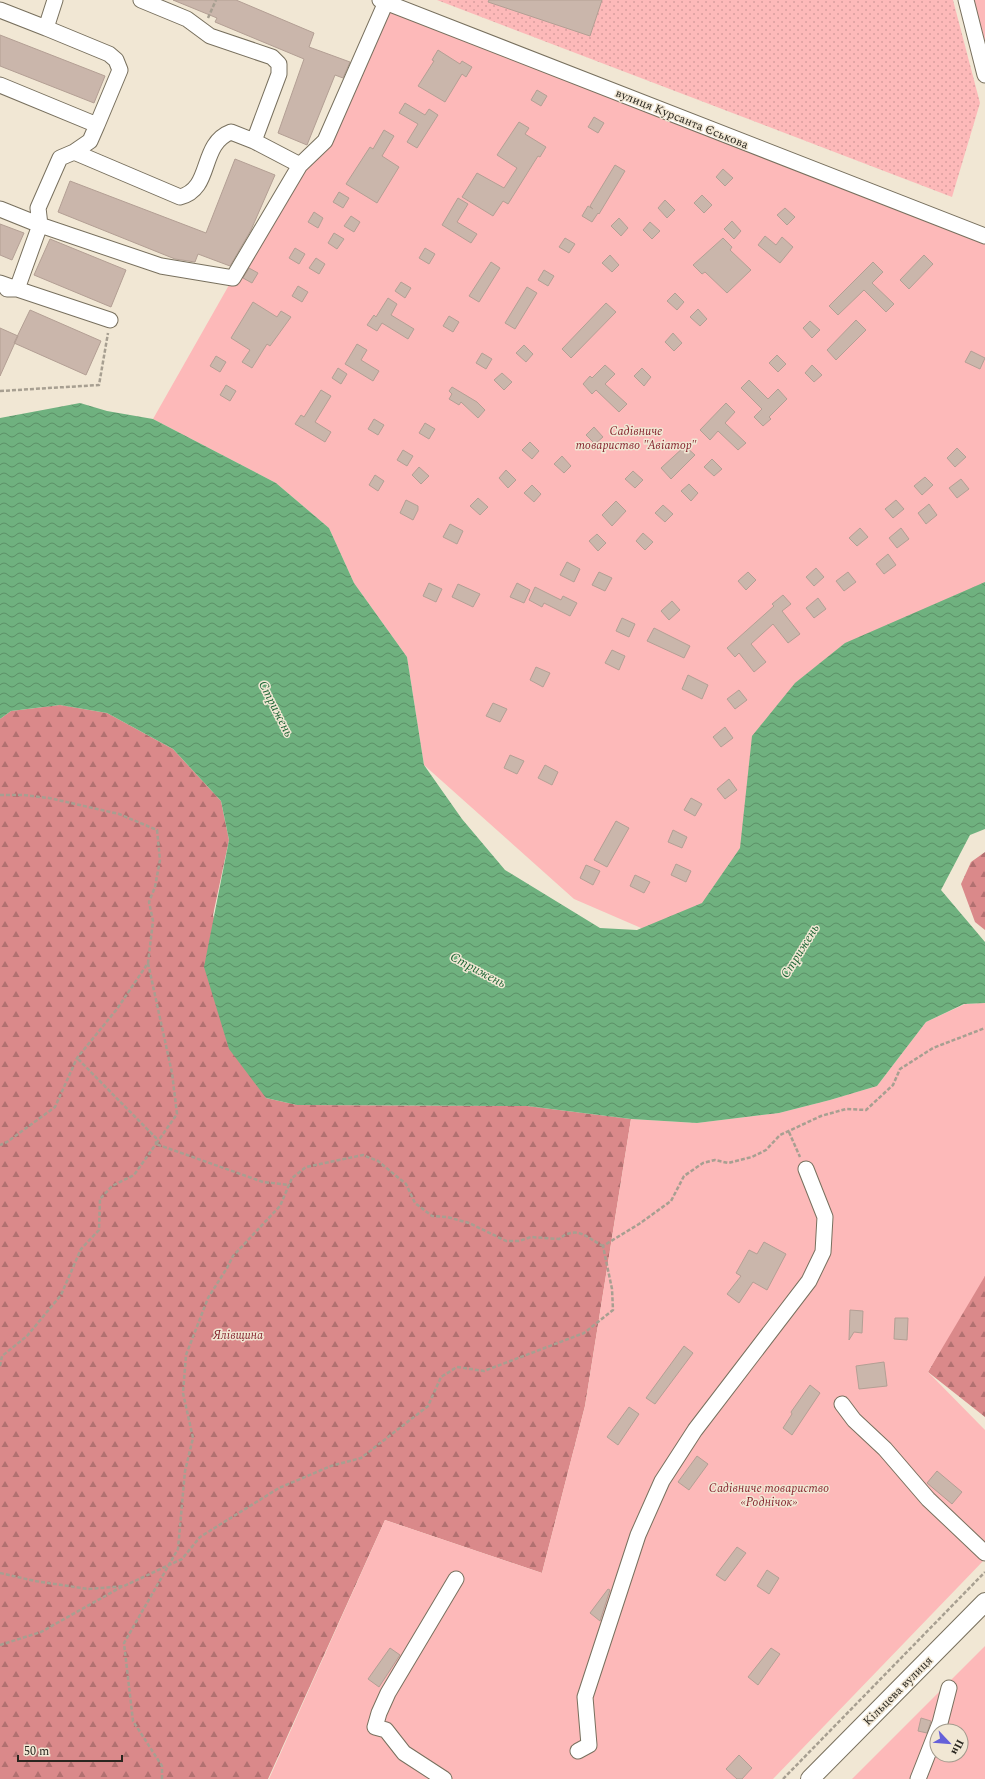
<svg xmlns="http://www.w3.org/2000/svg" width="985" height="1779" font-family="Spectral,serif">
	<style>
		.grass { fill: url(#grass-dots) }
		.forest { fill: url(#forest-firs) }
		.green { fill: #fdb9b9; fill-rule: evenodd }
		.water { fill: url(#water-waves) }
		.building { fill: #cab6ab; stroke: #b39f94 }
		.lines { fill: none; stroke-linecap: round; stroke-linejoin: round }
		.minor-casing { stroke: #78705e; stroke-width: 17 }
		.major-casing { stroke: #78705e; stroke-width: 20 }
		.path { stroke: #a79f91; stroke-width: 2.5; stroke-dasharray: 4 2; stroke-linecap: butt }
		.minor { stroke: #fff; stroke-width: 15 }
		.major { stroke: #fff; stroke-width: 18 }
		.labels { text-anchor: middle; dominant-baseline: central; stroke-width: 3; stroke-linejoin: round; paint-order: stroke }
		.street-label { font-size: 12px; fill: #29261f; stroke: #f1e7d4 }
		.park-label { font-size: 12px; font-style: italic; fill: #85252f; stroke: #f1e7d4 }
		.water-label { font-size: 13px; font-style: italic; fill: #206737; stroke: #f1e7d4 }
	</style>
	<defs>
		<pattern id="grass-dots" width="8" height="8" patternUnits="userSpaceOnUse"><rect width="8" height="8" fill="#fdb9b9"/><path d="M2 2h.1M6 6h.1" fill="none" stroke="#d99f9f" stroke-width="1.8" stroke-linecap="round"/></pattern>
		<pattern id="forest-firs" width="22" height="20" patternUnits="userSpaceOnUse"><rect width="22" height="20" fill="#da898a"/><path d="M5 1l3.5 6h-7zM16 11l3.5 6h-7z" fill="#b17070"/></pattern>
		<pattern id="water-waves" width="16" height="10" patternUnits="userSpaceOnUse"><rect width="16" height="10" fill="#6fb17f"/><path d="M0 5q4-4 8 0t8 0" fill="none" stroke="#5b9067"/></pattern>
	</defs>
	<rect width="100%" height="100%" fill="#f1e7d4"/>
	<!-- grass -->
	<path class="grass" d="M437 0H953L980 103 952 197Z"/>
	<!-- forest -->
	<path class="forest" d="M60 705 107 713 173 749 221 801 229 840 213 915 266 1098 297 1105 527 1106 631 1119 585 1406 542 1573 385 1520 268 1779H0V719L11 711Z
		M985 852V930L975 922 961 884 971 862Z
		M985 1269V1417L928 1372Z"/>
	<!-- green -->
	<path class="green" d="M966 0H985V74Z
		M386 2 985 236V591L729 895 655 934 574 899 424 765 407 657 354 583 329 528 276 483 153 419 233 278 325 141Z
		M985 1003V1276L928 1372 985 1430V1559L773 1779H269L385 1520 542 1573 585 1406 631 1119 697 1123 779 1113 830 1100 877 1086 926 1022 965 1004Z
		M985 1646V1779H852ZM937 1731H961V1755H937Z"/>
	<!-- water -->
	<path class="water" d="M80 403 107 411 153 419 276 483 329 528 354 583 407 657 424 765 462 819 505 870 600 928 637 930 702 903 740 848 752 736 795 683 845 643 985 582V829L970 835 941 890 985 942V1003L964 1004 926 1022 877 1086 830 1100 779 1113 697 1123 631 1119 527 1106 297 1105 266 1098 229 1049 204 967 229 840 221 801 173 749 107 713 60 705 11 711 0 719V418Z"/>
	<!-- building -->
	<path class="building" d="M173 0H236L314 33 309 47 350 62 343 78 335 75 307 145 278 133 304 59 215 22 217 18Z
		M489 0H602L590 36 488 2Z
		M0 35 105 76 94 103 0 66Z
		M438 50 460 64 462 61 472 67 466 77 462 74 445 102 418 86 434 61 432 60Z
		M537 90 547 96 541 106 531 100Z
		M405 103 425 115 429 109 438 115 417 148 407 142 418 124 399 113Z
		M594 117 604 123 598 133 588 127Z
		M519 122 529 128 525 134 546 147 540 157 538 156 508 204 503 201 493 216 462 197 477 173 504 188 517 168 497 155Z
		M384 130 394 136 382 156 399 167 377 203 346 184 370 147 373 149Z
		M235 159 275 175 251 230 230 266 198 254 195 262 175 259 58 212 70 181 206 233Z
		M615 165 625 171 599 214 598 213 592 222 582 216 588 206 593 209 590 206Z
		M723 169 733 178 725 186 716 177Z
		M339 192 349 198 343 208 333 202Z
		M702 195 712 205 704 213 694 203Z
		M458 198 468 204 457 222 477 234 471 243 442 225Z
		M665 200 675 210 667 218 658 208Z
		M785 208 795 217 787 225 777 215Z
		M314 212 323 218 318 228 308 222Z
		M351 216 360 222 354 232 344 226Z
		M619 218 628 228 621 236 611 226Z
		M732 221 741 231 734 239 724 229Z
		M650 222 660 231 652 239 643 230Z
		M0 224 24 233 12 260 0 255Z
		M334 233 344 239 337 249 328 243Z
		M765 236 776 245 782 237 793 247 780 263 758 245Z
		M565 238 575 244 569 253 559 247Z
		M723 238 732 247 730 250 751 270 727 293 705 272 702 274 693 265Z
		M50 239 126 270 111 307 34 275Z
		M295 248 305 254 299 264 289 258Z
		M425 248 435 254 429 264 419 258Z
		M610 255 619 265 612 272 602 263Z
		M924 255 933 264 909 289 900 280Z
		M316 258 325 264 319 274 309 268Z
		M491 262 500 268 479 302 469 296Z
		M873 262 883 272 872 283 894 304 886 312 864 290 838 315 829 306Z
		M249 268 258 273 252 283 243 278Z
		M544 270 554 276 548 286 538 280Z
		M401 282 411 288 405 298 395 291Z
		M298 286 308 292 302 302 292 296Z
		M527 287 537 293 515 329 505 323Z
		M675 293 684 302 677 310 667 301Z
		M388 298 397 304 391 315 414 329 408 339 382 323 377 331 367 325 374 315 376 317Z
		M253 302 277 317 281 311 291 317 270 346 267 344 252 368 242 362 250 350 231 338Z
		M606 303 616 312 571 358 562 349Z
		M698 309 707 319 700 326 690 317Z
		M30 310 101 341 86 375 14 343Z
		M449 316 459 322 453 332 443 326Z
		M856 320 866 330 836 360 827 350Z
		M810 321 820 330 812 338 803 328Z
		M0 328 18 336 0 376Z
		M673 333 682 343 674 351 665 342Z
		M357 344 367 350 361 360 379 371 373 381 345 364Z
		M524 345 533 354 526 362 516 353Z
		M971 351 985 358 980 369 965 362Z
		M482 353 492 359 486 369 476 363Z
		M777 355 786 364 778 372 769 363Z
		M216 356 226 362 220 372 210 366Z
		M605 365 615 374 605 384 627 404 619 412 596 390 592 394 583 384 590 376 592 378Z
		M812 365 822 375 814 382 805 373Z
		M338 368 347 374 341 384 332 378Z
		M642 368 651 377 644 386 634 376Z
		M502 373 512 382 504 390 494 380Z
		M749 380 768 399 778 389 787 399 769 417 771 419 763 426 754 417 762 409 741 388Z
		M226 385 236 391 230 401 220 395Z
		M452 387 477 402 485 410 478 418 461 402 459 405 449 399 452 394 449 391Z
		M321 390 331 396 315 422 331 432 325 442 295 424 301 415 304 417Z
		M726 403 735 412 725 423 746 443 738 450 718 431 710 440 700 430Z
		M374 419 384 425 378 435 368 429Z
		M425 423 435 429 429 439 419 433Z
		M594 427 603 437 595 444 586 435Z
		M530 442 539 451 532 459 522 450Z
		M685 446 695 455 671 479 661 468Z
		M957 448 966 457 955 467 947 458Z
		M403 450 413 456 407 466 397 460Z
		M562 456 571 466 564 473 554 464Z
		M712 459 722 469 714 476 704 467Z
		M419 467 429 476 421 484 412 475Z
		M506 470 516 480 508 488 499 478Z
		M633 471 643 480 635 488 625 479Z
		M375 475 384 481 378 491 369 485Z
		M925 477 933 485 922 495 914 486Z
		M961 479 969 489 957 498 949 488Z
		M689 484 698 493 691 501 681 491Z
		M532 485 541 494 534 502 524 493Z
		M478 498 488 507 480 515 470 506Z
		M406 500 418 506V510L413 520 400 513Z
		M896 500 904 509 893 518 885 509Z
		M616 501 626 511 612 526 602 515Z
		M929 504 937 515 926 524 918 513Z
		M663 505 673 514 665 522 655 513Z
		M450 524 463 531 457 544 443 537Z
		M860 528 868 537 857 546 849 538Z
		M901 528 909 539 897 548 889 538Z
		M643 533 653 542 645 550 636 541Z
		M597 534 606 543 598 551 589 541Z
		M888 554 896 565 884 574 876 564Z
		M567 562 580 569 574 582 560 575Z
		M816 568 824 577 814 586 806 577Z
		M599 572 612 578 605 591 592 585Z
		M748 572 756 580 746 590 738 581Z
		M848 572 856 582 844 591 836 581Z
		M429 583 442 589 436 602 423 596Z
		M517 583 530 590 524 603 510 597Z
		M458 584 480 594 473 607 452 597Z
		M535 587 561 600 563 596 577 603 570 616 544 603 542 607 529 600Z
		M783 595 791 604 782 611 800 634 788 643 773 624 751 644 766 662 754 672 739 653 735 657 727 648 774 606 772 604Z
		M818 598 826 609 814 618 806 608Z
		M672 601 680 610 669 620 661 611Z
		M622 618 635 624 629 637 616 631Z
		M654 628 690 646 684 658 647 641Z
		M612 650 625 656 619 670 605 663Z
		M536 667 550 673 543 687 530 680Z
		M688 675 708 685 702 699 682 689Z
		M739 690 747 700 735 709 727 699Z
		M493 703 507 709 500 722 486 716Z
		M725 727 733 738 721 747 713 737Z
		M510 755 524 761 517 774 504 768Z
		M545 765 558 772 552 785 538 778Z
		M729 779 737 790 725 799 717 789Z
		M691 798 702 804 695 816 684 810Z
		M616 821 629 828 607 867 594 860Z
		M673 830 687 837 682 848 668 842Z
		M676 864 691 871 686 882 671 875Z
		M586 865 600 871 593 885 580 878Z
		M635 875 650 882 644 893 630 886Z
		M764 1242 786 1254 767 1290 753 1282 739 1303 727 1294 741 1276 736 1273 749 1250 757 1254Z
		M850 1310 863 1311 862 1333 854 1332 849 1340Z
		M895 1318H908L907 1340 894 1339Z
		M684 1346 693 1353 655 1404 646 1398Z
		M884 1362 887 1386 859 1389 856 1366Z
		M810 1385 820 1393 792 1435 783 1428 792 1414 791 1412Z
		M629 1407 639 1414 618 1445 607 1437Z
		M697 1456 708 1464 689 1490 678 1482Z
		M937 1471 962 1492 952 1504 927 1483Z
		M737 1547 746 1553 725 1581 716 1575Z
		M767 1570 779 1578 769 1594 757 1586Z
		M608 1589 610 1590 600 1621 590 1613Z
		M390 1648 400 1655 379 1687 368 1679Z
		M771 1648 780 1654 758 1685 748 1677Z
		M921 1718 931 1721 927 1733 918 1731Z
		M739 1755 752 1768 742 1779H737L726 1769Z"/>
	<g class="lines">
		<!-- minor casing -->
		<g class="minor-casing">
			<path id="minor" d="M141 0 187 19 210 36 272 57 279 64V74L254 141 300 165
				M380 0 985 236
				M966 0 985 75
				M0 10 46 28
				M0 85 97 125 120 70 116 60 109 54 46 28 55 0
				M74 152 180 197C213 189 199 144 231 132L254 141
				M0 209 40 225 38 208 60 158 74 152 90 141 97 125
				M0 283 17 289 40 225 161 266 233 278 300 165 325 141 386 2
				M7 289H17L110 320
				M842 1404 854 1420 885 1449 928 1499 985 1553
				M578 1751 589 1745 585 1697 638 1535 662 1481 695 1430 809 1281 823 1252 825 1217 806 1169
				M444 1779 404 1753 386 1730 375 1727 379 1713 388 1693 456 1579
				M918 1779 940 1723 949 1688"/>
		</g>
		<!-- major casing -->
		<g class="major-casing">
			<path id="major" d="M810 1779 985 1602"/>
		</g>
		<!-- path -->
		<path class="path" d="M208 18 216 0
			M0 391 99 385 108 333
			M0 795H23L49 798 119 814 157 830 160 860 155 887 149 902 153 921 148 963 117 1009 77 1058 55 1107 7 1142 0 1145
			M148 963 172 1073 177 1114 156 1144 263 1182 290 1185
			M789 1132 800 1157
			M0 1366 2 1356 27 1336 61 1295 81 1249 99 1230 100 1199 112 1186 134 1175 156 1144V1138L77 1058
			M0 1573 35 1581 88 1589 124 1586 182 1559 200 1537 279 1488 331 1466 361 1458 428 1406 441 1377 457 1367 484 1371 584 1333 613 1310 612 1289 603 1246 639 1224 671 1201 684 1176 703 1163 715 1160 728 1163 752 1157 766 1150 780 1135 821 1116 846 1109 866 1110 893 1085 900 1069 933 1048 985 1028
			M0 1645 41 1632 123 1586
			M162 1779V1766L133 1721 124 1643 178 1549 185 1471 193 1438 183 1393 186 1355 208 1298 227 1268 233 1256 280 1206 292 1178 306 1167 363 1155 378 1161 406 1184 415 1203 432 1216 447 1217 469 1223 506 1241H519L531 1237 559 1239C577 1225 586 1237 603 1246
			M783 1779 985 1572"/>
		<!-- minor -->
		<use href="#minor" class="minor"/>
		<!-- major -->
		<use href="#major" class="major"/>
	</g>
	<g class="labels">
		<!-- street labels -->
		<g class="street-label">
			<text transform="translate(682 119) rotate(22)">вулиця Курсанта Єськова</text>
			<text transform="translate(898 1691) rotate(-45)">Кільцева вулиця</text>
		</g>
		<!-- park labels -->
		<g class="park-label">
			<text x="636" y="431">Садівниче<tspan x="636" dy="14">товариство "Авіатор"</tspan></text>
			<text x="238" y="1335">Ялівщина</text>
			<text x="769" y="1488">Садівниче товариство<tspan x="769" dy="14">«Роднічок»</tspan></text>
		</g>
		<!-- water labels -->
		<g class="water-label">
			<text transform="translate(276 709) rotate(63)">Стрижень</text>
			<text transform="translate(800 951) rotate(-58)">Стрижень</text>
			<text transform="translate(478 970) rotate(28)">Стрижень</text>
		</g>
	</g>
	<!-- north arrow -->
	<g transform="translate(949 1743) rotate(116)"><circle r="19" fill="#f1e7d4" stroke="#a19a8c"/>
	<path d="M0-3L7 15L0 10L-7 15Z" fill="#6560d9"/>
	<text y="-6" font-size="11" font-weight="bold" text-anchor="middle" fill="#29261f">Пн</text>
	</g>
	<!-- scale -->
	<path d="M18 1755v6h104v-6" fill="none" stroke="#29261f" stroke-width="2"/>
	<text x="24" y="1755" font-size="12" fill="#29261f" stroke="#f1e7d4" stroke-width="3" paint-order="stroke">50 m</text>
</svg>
